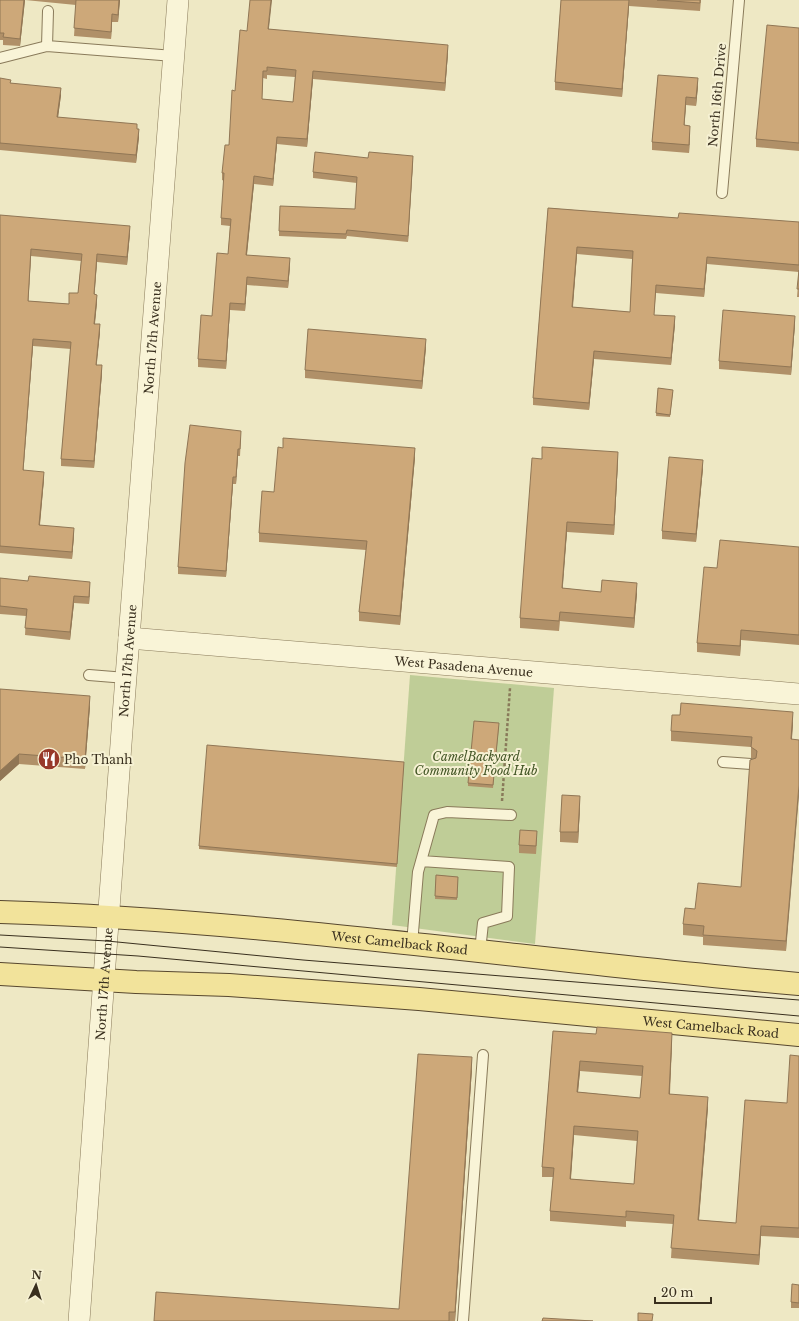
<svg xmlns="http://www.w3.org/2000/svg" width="799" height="1321" font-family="'Libre Baskerville',serif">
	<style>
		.green { fill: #bfcd97 }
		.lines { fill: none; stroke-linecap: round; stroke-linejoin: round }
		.lane-casing { stroke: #897a5a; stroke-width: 12 }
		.street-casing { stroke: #897a5a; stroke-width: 22 }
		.primary-casing { stroke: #57472e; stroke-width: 24 }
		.path { stroke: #897a5a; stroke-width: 2.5; stroke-dasharray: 3 2; stroke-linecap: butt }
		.lane { stroke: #f9f4d7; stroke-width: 10 }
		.street { stroke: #f9f4d7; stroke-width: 21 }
		.primary { stroke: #f2e39b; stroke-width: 22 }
		.tram { stroke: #392f1e; stroke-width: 1 }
		.wall { fill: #b09068; fill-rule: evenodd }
		.shaded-wall { fill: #907655 }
		.building { fill: #cda879; stroke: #907655; fill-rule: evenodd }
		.labels { text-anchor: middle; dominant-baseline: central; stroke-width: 4; stroke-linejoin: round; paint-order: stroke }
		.street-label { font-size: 12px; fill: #392f1e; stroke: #f6f1d3 }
		.park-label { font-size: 12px; font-style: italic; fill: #425525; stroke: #f6f1d3 }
		.poi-label { font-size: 12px; fill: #392f1e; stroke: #f6f1d3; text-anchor: start }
	</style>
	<rect width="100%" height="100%" fill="#eee8c4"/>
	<!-- green -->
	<path class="green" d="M410 675 554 688 535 944 392 925Z"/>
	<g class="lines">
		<!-- lane casing -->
		<g class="lane-casing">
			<path id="lane" d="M47 46 48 11
				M0 58 47 46 174 56
				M722 193 739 0
				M89 675 126 678
				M723 762 751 764
				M421 861 509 867 507 916 483 923 480 951
				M412 944 418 872 434 815 447 812 511 815
				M463 1321 483 1055"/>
		</g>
		<!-- street casing -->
		<g class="street-casing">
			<g id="street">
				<path id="s1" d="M129 638 799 694"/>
				<path id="s2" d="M79 1321 124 703 178 0"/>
			</g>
		</g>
		<!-- primary casing -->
		<g class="primary-casing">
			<g id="primary">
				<path id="s3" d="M0 912C268 920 533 961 799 984"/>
				<path id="s4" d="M0 974 136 982 229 985 419 999 799 1035"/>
			</g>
		</g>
		<!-- path -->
		<path class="path" d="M502 801 510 688"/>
		<!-- lane -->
		<use href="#lane" class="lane"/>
		<!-- street -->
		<use href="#street" class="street"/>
		<!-- primary -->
		<use href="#primary" class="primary"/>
		<!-- tram -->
		<path class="tram" d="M0 935 107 941 303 960 799 1000
			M0 947 138 956 799 1016"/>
	</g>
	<!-- wall -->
	<path class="wall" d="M0 0H25L20 46 3 45V40H0Z
		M25 0H120L118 22H112L111 39 74 36 76 5Z
		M561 0H701L700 11 629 6 622 97 555 90V82Z
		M799 28V151L756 147V139Z
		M269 29 448 53 445 91 313 79 307 147 277 144 273 186 254 184 247 255 290 266 288 288 247 285 245 311 230 310 226 369 198 367V359L212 316 228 254 230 226 221 225V218L224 181 222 180V173L229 145 235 91ZM267 75 295 77 293 102 262 99 263 78 267 79Z
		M658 75 698 86 696 106 686 105 684 125 690 134 689 153 652 150V142Z
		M0 78 11 83 61 95 58 117 137 129 139 137 136 163 0 150Z
		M368 158 413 161 408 242 347 236 346 239 279 236V231L355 209 357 183 313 178V172Z
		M548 208 678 218 799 222V297H797L799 272 707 264 704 297 656 293 654 315 675 324 671 365 594 359 589 410 533 405V398ZM577 254 632 259 630 312 573 307Z
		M0 215 130 233 127 265 97 262 94 295 97 302 95 324 100 332 96 365 102 373 94 468 61 466V459L71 349 33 346 23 470 44 479 40 525 74 535 72 559 0 553ZM31 256 81 261 78 293 69 304 28 301Z
		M795 324 791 375 719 369V361Z
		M426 347 422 389 305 378V370Z
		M658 388 673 392 670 417 656 416Z
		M241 438 240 456H238L236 484H233L226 577 178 574V567Z
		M415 457 400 625 359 621V612L366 550 259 542V533L274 492Z
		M542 459 618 461 614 535 567 532 562 588 601 592 637 593 634 628 560 621 559 631 520 628V618Z
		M703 468 696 542 662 539V531Z
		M799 547V645L741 640 740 656 697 652V643L717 568Z
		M0 578 90 589 89 604 74 603 70 640 25 635 26 616 0 614Z
		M0 689 90 706 85 769 19 764 0 781Z
		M793 722 792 739 786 951 703 945V937L683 935V924L695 909 741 887 753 759 751 758V747L671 741V731Z
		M499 726 493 788 468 786V783Z
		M404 762 397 867 199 849V846Z
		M580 807 578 843 560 842V832Z
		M537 839 536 854 519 853V845Z
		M436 875 458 877 457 900 435 899Z
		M553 1031 672 1043 670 1094 708 1107 699 1220 736 1223 787 1103 799 1056V1238L761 1236 759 1265 671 1258 673 1224 626 1221V1227L550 1221V1211L553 1177H542V1167ZM580 1071 642 1076 640 1098 578 1092ZM574 1135 637 1141 634 1184 571 1179Z
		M472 1068 455 1321H154L399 1309Z
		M799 1285V1308H791V1302Z"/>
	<!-- shaded-wall -->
	<path class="shaded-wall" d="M24 0H25L20 46V39Z
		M119 0H120L118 22V15Z
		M271 0H272L268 37V29Z
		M629 0V6L622 97V89Z
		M112 14V22L111 39V32Z
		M448 45V53L445 91V83Z
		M313 71V79L307 147V139Z
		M698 78V86L696 106V98Z
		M61 88V95L57 125V117Z
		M686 97V105L684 133V125Z
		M690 126V134L689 153V145Z
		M139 129V137L136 163V155Z
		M277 137V144L273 186V179Z
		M413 156V161L408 242V236Z
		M254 176V184L246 263V255Z
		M130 226V233L127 265V257Z
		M577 247V254L572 315V307Z
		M31 249V256L28 308V301Z
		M97 254V262L94 302V294Z
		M707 257V264L704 297V289Z
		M290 258V266L288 288V281Z
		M247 277V285L245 311V304Z
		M97 295V302L94 331V324Z
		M230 303V310L226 369V361Z
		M675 316V324L671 365V358Z
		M795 316V324L791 375V367Z
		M100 324V332L96 372V365Z
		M33 339V346L23 477V470Z
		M426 339V347L422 389V381Z
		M594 351V359L589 410V403Z
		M102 365V373L94 468V461Z
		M415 448V457L400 625V616Z
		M238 449V456L236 484V477Z
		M618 452V461L614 535V525Z
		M703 460V468L696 542V534Z
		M44 472V479L39 533V525Z
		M233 477V484L226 577V571Z
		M567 522V532L562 598V588Z
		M74 528V535L72 559V552Z
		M90 582V589L89 604V597Z
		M637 583V593L634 628V618Z
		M74 596V603L70 640V632Z
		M741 630V640L740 656V646Z
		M90 696V706L85 769V759Z
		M793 712V722L791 750V739Z
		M19 754V764L0 781V782V771Z
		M799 785V795L786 951V941Z
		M580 796V807L578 843V832Z
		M672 1033V1043L669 1104V1094Z
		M472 1057V1068L455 1321V1312Z
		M580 1061V1071L577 1102V1092Z
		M708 1097V1107L698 1230V1220Z
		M574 1126V1135L570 1189V1179Z
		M761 1226V1236L759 1265V1255Z"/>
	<!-- building -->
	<path class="building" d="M0 0H24L20 39 3 37 4 33H0Z
		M76 0H119L118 15 112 14 111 32 74 28Z
		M250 0H271L268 29 448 45 445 83 313 71 307 139 277 137 273 179 254 176 246 255 290 258 288 281 247 277 245 304 230 303 226 361 198 359 201 315 212 316 217 253 228 254 231 219 221 218 224 173H222L225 145H229L232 90 235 91 240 30 247 31ZM267 67 296 70 293 102 262 99 263 71H267Z
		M561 0H629L622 89 555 82Z
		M657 0H700V3Z
		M767 25 799 28V143L756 139Z
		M658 75 698 78 696 98 686 97 684 125 690 126 689 145 652 142Z
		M0 78 11 80 10 83 61 88 57 117 137 124V129H139L136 155 0 143Z
		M315 152 368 158 369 152 413 156 408 236 347 230 346 234 279 231 280 206 355 209 357 177 313 172Z
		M548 208 678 218 679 213 799 222V265L707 257 704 289 656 285 654 315 675 316 671 358 594 351 589 403 533 398ZM577 247 633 251 630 312 572 307Z
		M0 215 130 226 127 257 97 254 94 294 97 295 94 324H100L96 365H102L94 461 61 459 71 342 33 339 23 470 44 472 39 525 74 528 72 552 0 546ZM31 249 82 254 78 293H69V304L28 301Z
		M799 270V289H797Z
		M723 310 795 316 791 367 719 361Z
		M308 329 426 339 422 381 305 370Z
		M658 388 673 390 670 415 656 413Z
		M190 425 241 431 240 449H238L236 477H233L226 571 178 567 185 463Z
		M283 438 415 448 400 616 359 612 367 541 259 533 262 491 274 492 278 447 283 448Z
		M542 447 618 452 614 525 567 522 562 588 601 592 602 580 637 583 634 618 560 612 559 621 520 618 532 458 542 459Z
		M669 457 703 460 696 534 662 531Z
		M720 540 799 547V635L741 630 740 646 697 643 704 567 717 568Z
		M29 576 90 582 89 597 74 596 70 632 25 628 27 609 0 606V578L28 581Z
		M0 689 90 696 85 759 19 754 0 771V772Z
		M681 703 793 712 791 739 799 740V785L786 941 703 935 704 926 683 924 685 908 695 909 698 883 741 887 750 760 756 758 757 751 751 747 752 737 671 731 672 715H680Z
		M474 721 499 723 493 785 468 783Z
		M207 745 404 762 397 864 199 846Z
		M562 795 580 796 578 832H560Z
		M520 830 537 831 536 846 519 845Z
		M436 875 458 877 457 898 435 896Z
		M597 1027 672 1033 669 1094 708 1097 698 1220 736 1223 745 1100 787 1103 790 1055 799 1056V1228L761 1226 759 1255 671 1248 674 1215 626 1211V1217L550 1211 554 1168 542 1167 553 1031 596 1034ZM580 1061 643 1066 640 1098 577 1092ZM574 1126 638 1131 634 1184 570 1179Z
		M418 1054 472 1057 455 1312H449V1321H154L156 1292 399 1309Z
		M792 1284 799 1285V1303L791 1302Z
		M638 1313 653 1314 652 1321H638Z
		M543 1318 593 1321H542Z"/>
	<!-- icons -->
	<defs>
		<g id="restaurant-disc" transform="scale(1.15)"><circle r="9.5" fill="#98392a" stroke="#f6f1d3"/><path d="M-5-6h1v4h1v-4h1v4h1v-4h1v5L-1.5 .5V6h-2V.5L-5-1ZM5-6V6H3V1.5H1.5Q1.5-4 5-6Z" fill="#fff"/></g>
	</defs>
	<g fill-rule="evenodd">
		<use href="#restaurant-disc" x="49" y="759"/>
	</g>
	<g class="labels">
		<!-- street labels -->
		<g class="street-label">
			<text transform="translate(717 95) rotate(-85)">North 16th Drive</text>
			<text stroke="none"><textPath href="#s2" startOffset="986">North 17th Avenue</textPath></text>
			<text stroke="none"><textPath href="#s2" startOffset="662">North 17th Avenue</textPath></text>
			<text stroke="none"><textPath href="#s1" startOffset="336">West Pasadena Avenue</textPath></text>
			<text stroke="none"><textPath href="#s3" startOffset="401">West Camelback Road</textPath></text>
			<text stroke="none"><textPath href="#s2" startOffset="338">North 17th Avenue</textPath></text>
			<text stroke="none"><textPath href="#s4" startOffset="713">West Camelback Road</textPath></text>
		</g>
		<!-- park labels -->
		<g class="park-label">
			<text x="476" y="756">CamelBackyard<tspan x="476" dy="14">Community Food Hub</tspan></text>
		</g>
		<!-- poi labels -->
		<g class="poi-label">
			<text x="64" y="759">Pho Thanh</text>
		</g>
	</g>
	<!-- north arrow -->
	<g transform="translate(36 1285) rotate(4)" stroke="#f6f1d3" stroke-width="3" paint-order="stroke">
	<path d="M0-3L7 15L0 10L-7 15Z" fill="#392f1e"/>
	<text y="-6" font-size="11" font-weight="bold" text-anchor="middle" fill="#392f1e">N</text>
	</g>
	<!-- scale -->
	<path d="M655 1297v6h56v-6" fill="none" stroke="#392f1e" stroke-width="2"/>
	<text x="661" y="1297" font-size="12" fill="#392f1e" stroke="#f6f1d3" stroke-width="3" paint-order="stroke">20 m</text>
</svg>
